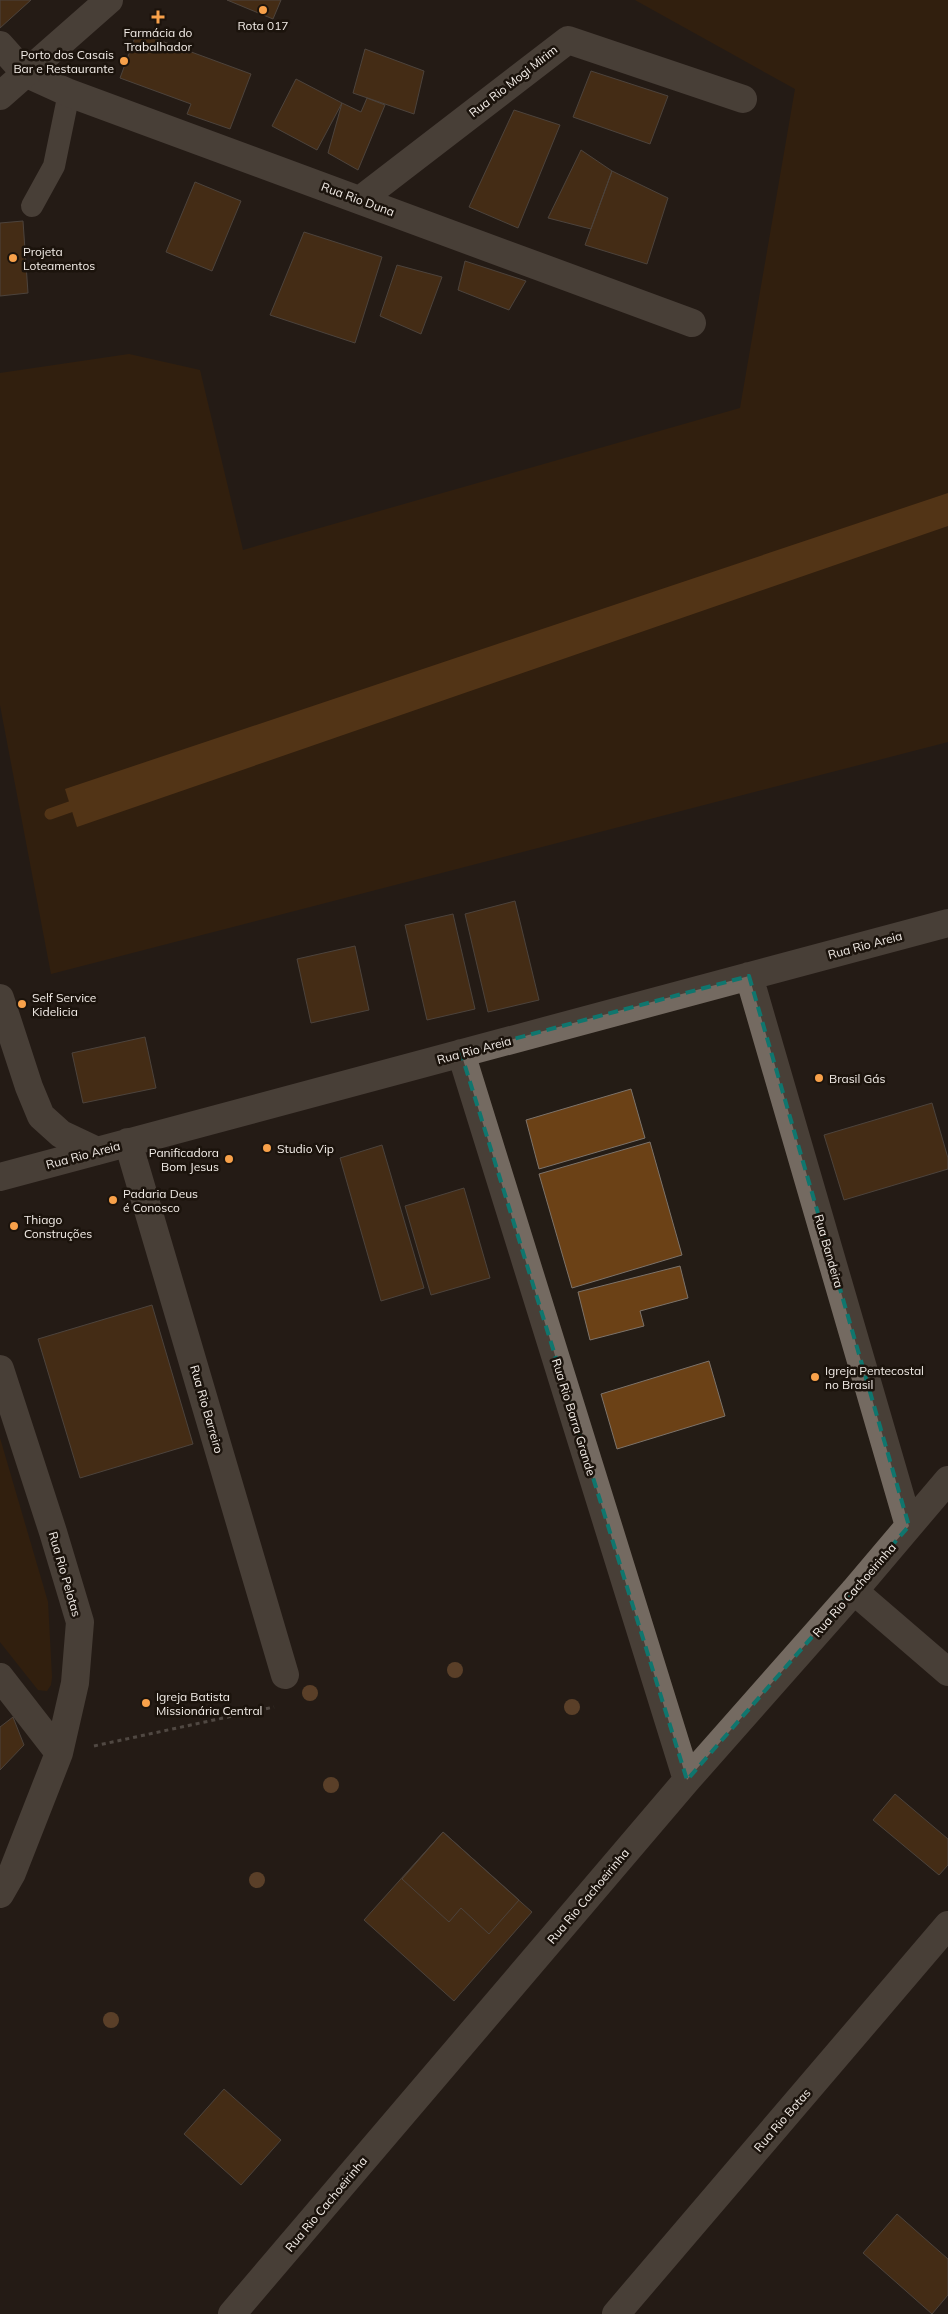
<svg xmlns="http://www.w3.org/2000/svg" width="948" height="2314" font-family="Mulish,sans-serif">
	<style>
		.green { fill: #422405 }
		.water { fill: #8a5318 }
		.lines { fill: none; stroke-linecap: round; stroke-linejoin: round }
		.stream { stroke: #8a5318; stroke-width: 11 }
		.building { fill: #6b4116; stroke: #7d736a }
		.path { stroke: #857e78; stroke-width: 3; stroke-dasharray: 4 4; stroke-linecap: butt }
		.lane { stroke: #746a61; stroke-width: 22 }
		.street { stroke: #746a61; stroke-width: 28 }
		.secondary { stroke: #746a61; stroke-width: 28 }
		.tree { fill: #9b6c3f }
		.marked { fill: none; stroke: #0f766e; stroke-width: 4; stroke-dasharray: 10 6; stroke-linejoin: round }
		.poi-dot { fill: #f8a14a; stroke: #1b130c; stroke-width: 2 }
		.labels { text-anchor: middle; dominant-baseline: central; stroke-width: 5; stroke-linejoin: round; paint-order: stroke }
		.poi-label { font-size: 12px; fill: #f3ede8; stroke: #1b130c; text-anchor: start }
		.street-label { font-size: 12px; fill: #f3ede8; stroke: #1b130c }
	</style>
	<rect width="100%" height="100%" fill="#241c15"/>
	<!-- green -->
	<path class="green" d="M635 0H948V742L51 974 0 705V373L129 354 200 370 243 550 740 408 795 89Z
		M0 1438 48 1602 52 1677 51 1685 47 1691 38 1690 0 1642Z"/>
	<!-- water -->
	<path class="water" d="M948 493V526L77 827 65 789Z"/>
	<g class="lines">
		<!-- stream -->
		<path class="stream" d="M50 814 84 802"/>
	</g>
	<!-- building -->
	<path class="building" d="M0 0H31L0 28Z
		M227 0H281L273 19Z
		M137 32 251 74 230 129 187 114 191 104 120 78Z
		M365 49 424 71 414 114 353 93Z
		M591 71 668 96 650 144 573 117Z
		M296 79 342 103 317 150 272 126Z
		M367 98 385 105 358 170 328 153 342 103 361 112Z
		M514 110 560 125 518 228 469 207Z
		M581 150 612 171 591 229 548 218Z
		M612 171 668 198 647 264 585 245Z
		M195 182 241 201 212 271 166 252Z
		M23 221 28 293 0 296V223Z
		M304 232 382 257 355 343 270 315Z
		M465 261 526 281 509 310 458 290Z
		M397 265 442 277 421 334 380 316Z
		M515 901 539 1000 488 1012 465 914Z
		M453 914 475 1009 427 1020 405 925Z
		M355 946 369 1010 311 1023 297 959Z
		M145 1037 156 1088 83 1103 72 1053Z
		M631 1089 645 1138 539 1169 526 1120Z
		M932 1103 948 1158V1169L844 1200 824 1135Z
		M650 1142 682 1255 572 1288 539 1174Z
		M382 1145 424 1288 381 1301 340 1158Z
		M464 1188 490 1278 431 1295 405 1206Z
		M680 1266 688 1298 640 1311 644 1326 590 1340 578 1292Z
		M152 1305 193 1444 80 1478 38 1339Z
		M709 1361 725 1416 617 1449 601 1394Z
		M13 1717 24 1745 0 1770V1727Z
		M895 1794 948 1839V1865L939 1875 873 1820Z
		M443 1832 532 1912 454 2001 364 1920Z
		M443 1832 519 1900 489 1934 461 1908 449 1922 402 1879Z
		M224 2089 281 2140 241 2185 184 2134Z
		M897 2214 948 2259V2295L932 2314 863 2253Z"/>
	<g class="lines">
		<!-- path -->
		<path class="path" d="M94 1746 274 1707"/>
		<!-- lane -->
		<path class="lane" d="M32 206 54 166 69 93"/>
		<!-- street -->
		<path class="street" d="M0 45 25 73 69 93 692 323
			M360 200 568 40 743 99
			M749 976 909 1526
			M0 998 29 1087 41 1116 61 1134 97 1151
			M461 1053 687 1780
			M128 1142 285 1675
			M0 1177 948 923
			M0 1369 53 1532 80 1622 75 1683 59 1753 12 1873 0 1894
			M854 1591 948 1672
			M0 1677 59 1753
			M232 2314 687 1780 854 1591 948 1480
			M616 2314 948 1925"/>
		<!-- secondary -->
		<path class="secondary" d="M0 96 109 0"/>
	</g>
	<!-- trees -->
	<g class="tree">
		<circle cx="455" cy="1670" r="8"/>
		<circle cx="310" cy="1693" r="8"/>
		<circle cx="572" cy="1707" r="8"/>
		<circle cx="331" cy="1785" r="8"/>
		<circle cx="257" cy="1880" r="8"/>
		<circle cx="111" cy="2020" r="8"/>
	</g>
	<!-- marked area -->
	<path d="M0 0H948V2314H0ZM749 976 909 1526 687 1780 461 1053Z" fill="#241c15" fill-opacity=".55" fill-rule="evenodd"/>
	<path class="marked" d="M749 976 909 1526 687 1780 461 1053Z"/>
	<!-- markers -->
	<g class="poi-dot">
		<circle cx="263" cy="10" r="5"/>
		<path d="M155.5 9.5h5v5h5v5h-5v5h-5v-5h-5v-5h5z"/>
		<circle cx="124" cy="61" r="5"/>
		<circle cx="13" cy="258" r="5"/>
		<circle cx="22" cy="1004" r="5"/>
		<circle cx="819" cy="1078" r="5"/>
		<circle cx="267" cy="1148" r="5"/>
		<circle cx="229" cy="1159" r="5"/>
		<circle cx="113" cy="1200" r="5"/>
		<circle cx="14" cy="1226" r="5"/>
		<circle cx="815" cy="1377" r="5"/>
		<circle cx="146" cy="1703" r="5"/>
	</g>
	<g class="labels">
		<!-- poi labels -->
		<g class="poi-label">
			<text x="263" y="25" text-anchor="middle">Rota 017</text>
			<text x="158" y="32" text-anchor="middle">Farmácia do<tspan x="158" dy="14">Trabalhador</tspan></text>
			<text x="114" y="54" text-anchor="end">Porto dos Casais<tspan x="114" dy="14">Bar e Restaurante</tspan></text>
			<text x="23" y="251">Projeta<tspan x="23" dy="14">Loteamentos</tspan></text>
			<text x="32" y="997">Self Service<tspan x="32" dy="14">Kidelicia</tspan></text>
			<text x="829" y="1078">Brasil Gás</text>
			<text x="277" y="1148">Studio Vip</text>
			<text x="219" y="1152" text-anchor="end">Panificadora<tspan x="219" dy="14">Bom Jesus</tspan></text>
			<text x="123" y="1193">Padaria Deus<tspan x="123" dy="14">é Conosco</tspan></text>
			<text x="24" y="1219">Thiago<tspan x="24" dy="14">Construções</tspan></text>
			<text x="825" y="1370">Igreja Pentecostal<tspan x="825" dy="14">no Brasil</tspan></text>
			<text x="156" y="1696">Igreja Batista<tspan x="156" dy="14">Missionária Central</tspan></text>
		</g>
		<!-- street labels -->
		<g class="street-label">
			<text transform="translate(513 81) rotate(-38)">Rua Rio Mogi Mirim</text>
			<text transform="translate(358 199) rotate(20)">Rua Rio Duna</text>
			<text transform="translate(865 945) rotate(-15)">Rua Rio Areia</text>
			<text transform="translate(474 1050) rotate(-15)">Rua Rio Areia</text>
			<text transform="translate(83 1155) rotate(-15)">Rua Rio Areia</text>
			<text transform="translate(829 1251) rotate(74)">Rua Bandeira</text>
			<text transform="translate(207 1409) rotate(74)">Rua Rio Barreiro</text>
			<text transform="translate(574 1417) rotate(73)">Rua Rio Barra Grande</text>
			<text transform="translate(65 1574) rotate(74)">Rua Rio Pelotas</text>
			<text transform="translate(854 1590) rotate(-49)">Rua Rio Cachoeirinha</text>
			<text transform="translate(588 1896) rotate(-50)">Rua Rio Cachoeirinha</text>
			<text transform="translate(782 2120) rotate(-49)">Rua Rio Botas</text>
			<text transform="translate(326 2204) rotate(-50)">Rua Rio Cachoeirinha</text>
		</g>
	</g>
</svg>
